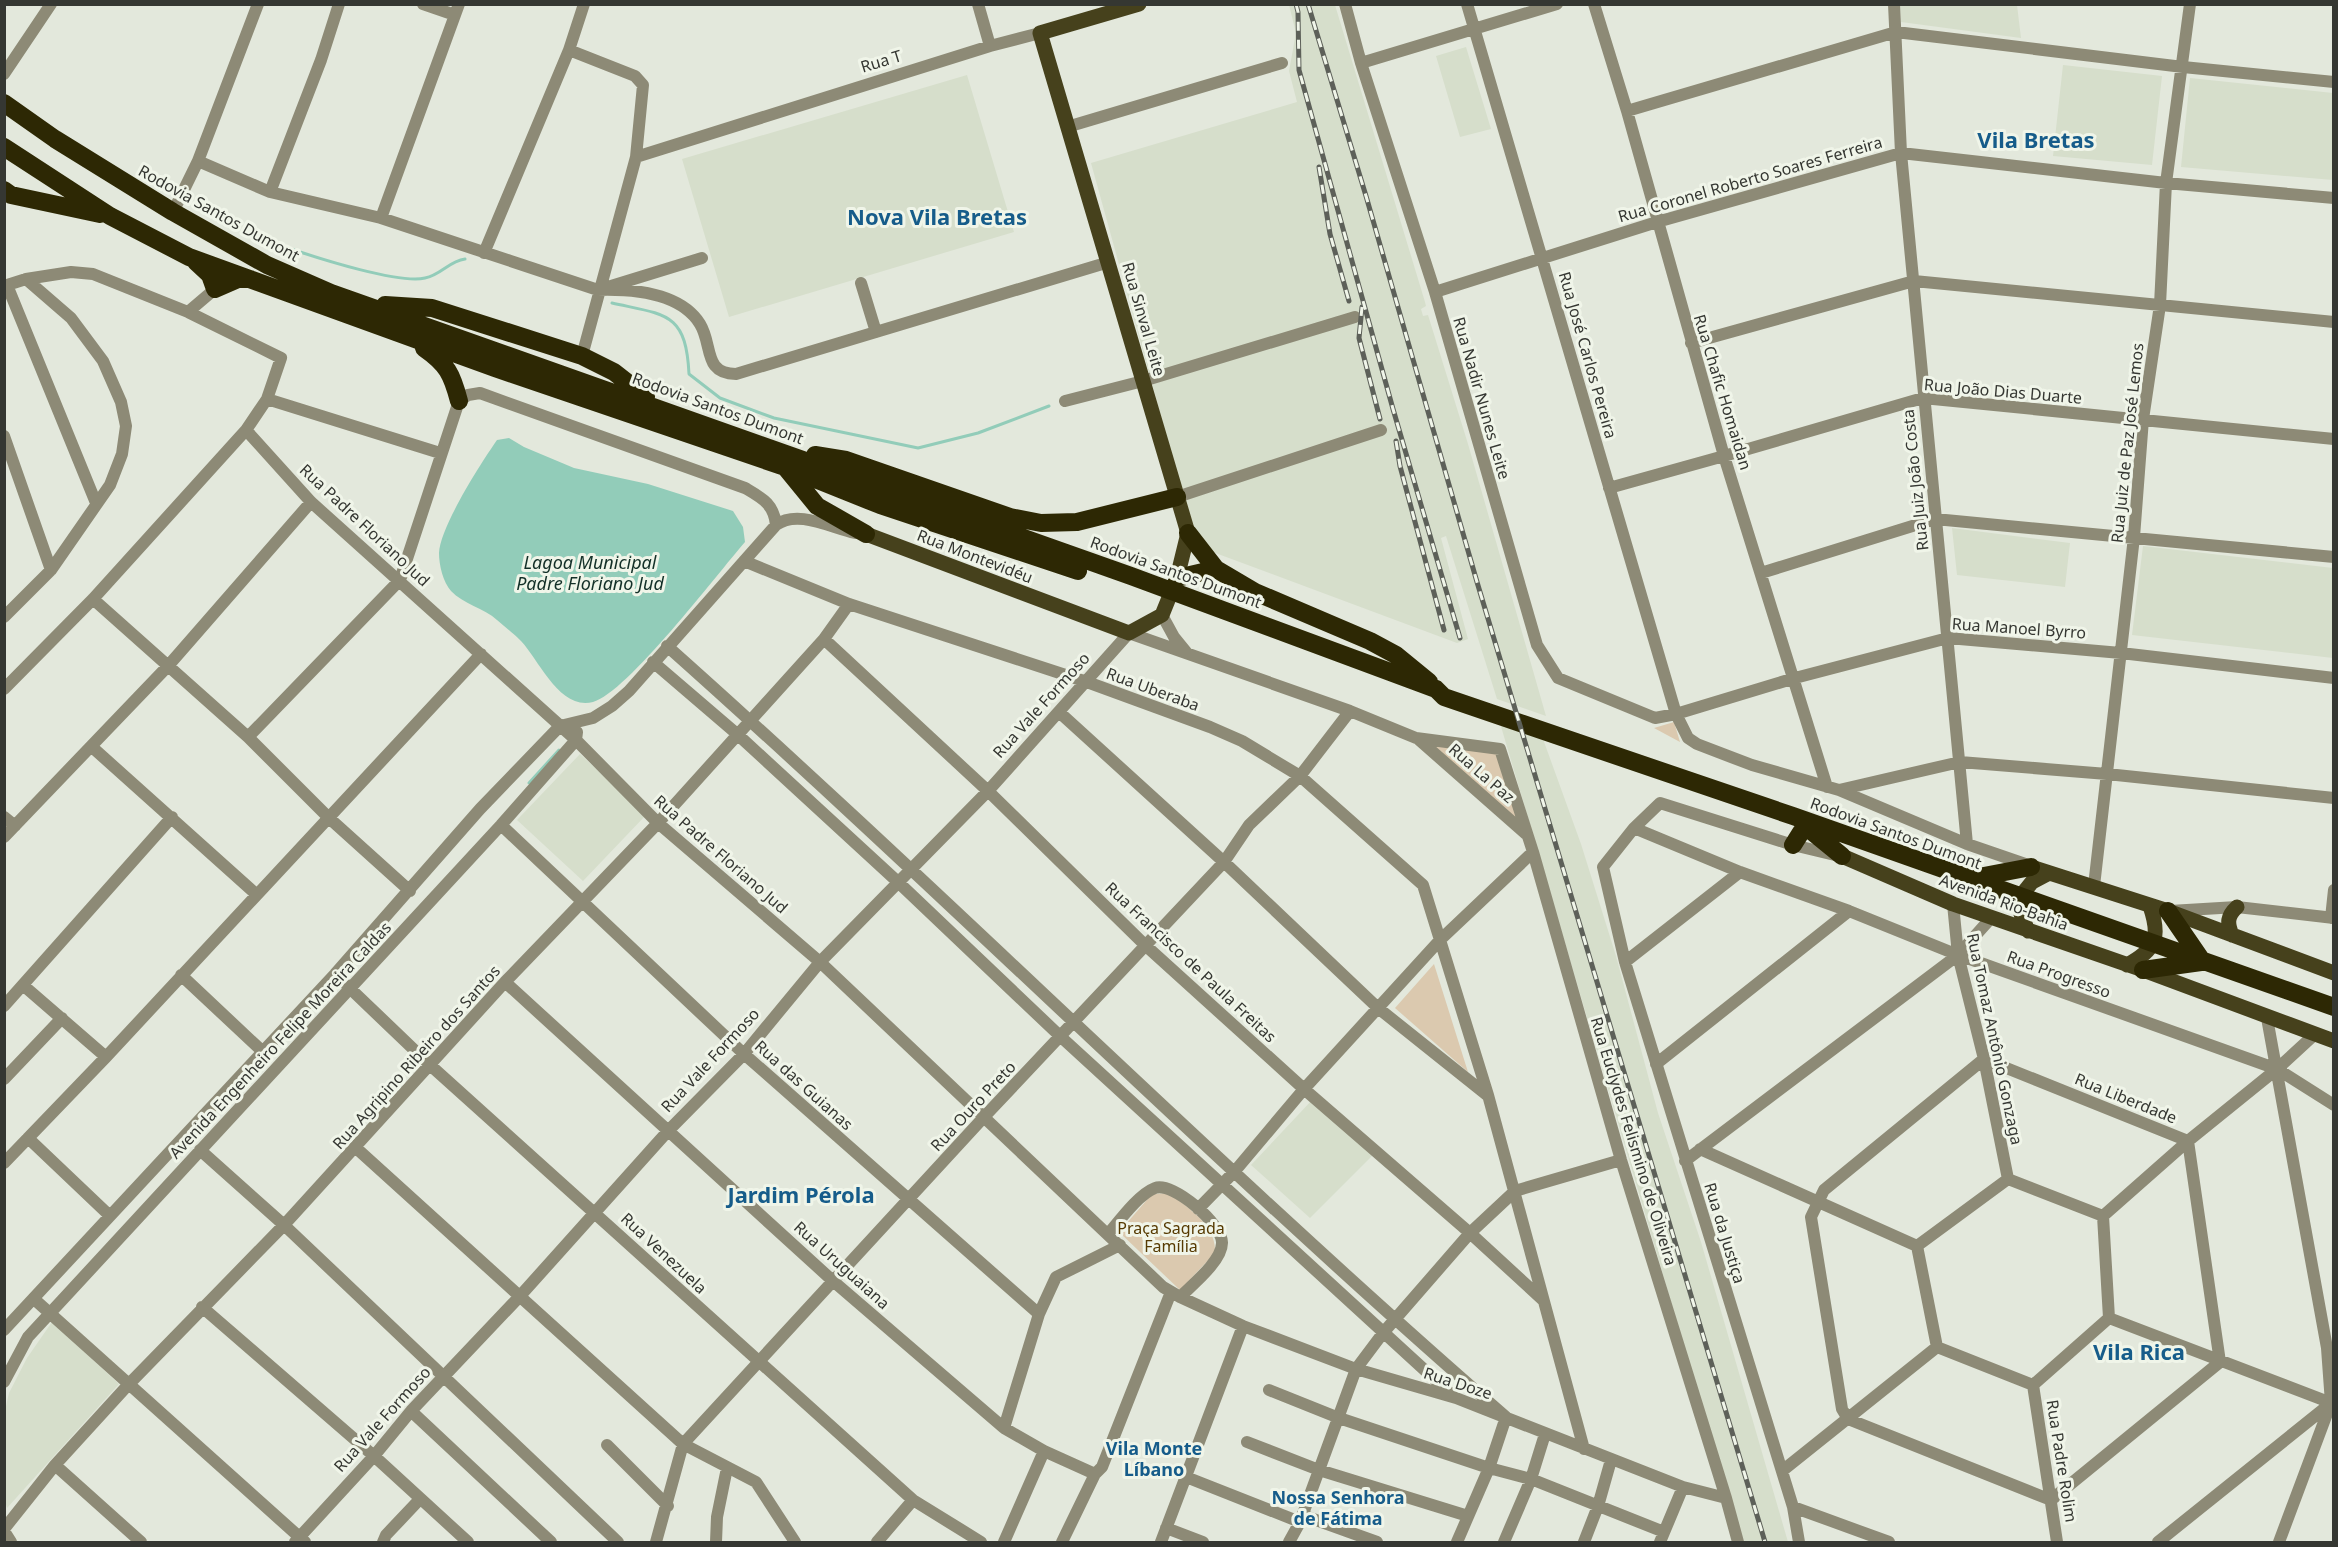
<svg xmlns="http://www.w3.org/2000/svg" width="2338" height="1547" font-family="'Noto Sans',sans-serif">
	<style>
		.built { fill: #d6decb }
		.green { fill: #dbc9af }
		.water { fill: #92ccb9 }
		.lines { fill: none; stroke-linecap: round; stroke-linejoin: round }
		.stream { stroke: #92ccb9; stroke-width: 3 }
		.minor { stroke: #8d8a76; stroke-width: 12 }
		.major { stroke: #46411c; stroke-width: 15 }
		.highway { stroke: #2d2804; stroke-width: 18 }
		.rail-casing { stroke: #5d6059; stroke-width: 5 }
		.rail { stroke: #f0f5e9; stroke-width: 3; stroke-dasharray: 9; stroke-linecap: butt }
		.labels { text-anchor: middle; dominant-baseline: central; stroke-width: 6; stroke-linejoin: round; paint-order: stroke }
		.street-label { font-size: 16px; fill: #353732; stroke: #f0f5e9 }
		.park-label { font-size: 16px; fill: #563a02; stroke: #f0f5e9 }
		.water-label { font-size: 18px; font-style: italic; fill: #133028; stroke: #f0f5e9 }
		.neighbourhood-label { font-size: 18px; font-weight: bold; fill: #165c8a; stroke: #f0f5e9 }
		.district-label { font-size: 22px; font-weight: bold; fill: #165c8a; stroke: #f0f5e9 }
	</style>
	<rect width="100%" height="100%" fill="#e3e8dc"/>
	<!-- built -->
	<path class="built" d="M1289 5H1335L1425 302 1426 306 1421 309 1423 316 1428 315 1468 444 1546 716 1497 699 1446 536 1441 538 1468 639 1457 643 1210 551 1193 532 1091 163 1297 102 1289 71 1296 33Z
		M1900 5H2017L2021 38 1901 22Z
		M1466 47 1491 129 1460 137 1436 56Z
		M2063 65 2162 76 2152 165 2053 156Z
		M967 75 1014 232 729 317 682 159Z
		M2190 78 2333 93V180L2181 167Z
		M1952 528 2070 543 2065 587 1957 575Z
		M2143 546 2333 568V658L2132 635Z
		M1500 723 1543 739 1581 844 1616 956 1658 1113 1701 1242 1788 1542H1742Z
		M580 754 646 815 583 881 517 820Z
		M1313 1099 1376 1152 1310 1218 1251 1165Z
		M52 1322 119 1384 7 1508 4 1498V1415L9 1393 27 1358Z"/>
	<!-- green -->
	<path class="green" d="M1674 722 1680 742 1654 728Z
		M1427 742 1496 751 1519 823Z
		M1434 964 1468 1072 1395 1008Z
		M1170 1193C1188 1209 1217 1225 1215 1253L1180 1290 1119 1232 1152 1194Z"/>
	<!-- water -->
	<path class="water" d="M509 438 524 447 574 468 648 484 733 511 743 527 745 542C717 574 627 693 593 702 560 711 539 660 521 641 514 634 505 627 497 620 484 608 463 604 451 591 443 582 439 565 439 553 440 527 481 463 497 440Z"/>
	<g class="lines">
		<!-- stream -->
		<path class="stream" d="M294 250C321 259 399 284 425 278 441 275 449 261 465 259
			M612 303C666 315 686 312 689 374L720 398 774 418 918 448 978 433 1049 406
			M529 783 559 750"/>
		<!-- minor -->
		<path class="minor" d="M423 4 455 15
			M978 4 990 46
			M1345 4 1361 63 1435 292 1537 645 1558 678 1655 718 1676 714 1795 678 1948 638 2121 653 2334 678
			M1467 4 1676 714 1688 738 1697 744 1752 765 1839 790 1967 844 2031 866
			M1594 4 1627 111 1724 456 1827 787
			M1894 4 1901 153 1967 844
			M569 50 635 76 643 85 636 157 582 356
			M1361 63 1557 4
			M4 74 51 4
			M1627 111 1896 32 2183 67 2334 82
			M1067 127 1282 63
			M636 157 990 46 1040 33
			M198 161 270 192 381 218 598 290 702 258
			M270 192 321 60 339 4
			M173 212 198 161 258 4
			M381 218 459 4
			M484 253 569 50 584 4
			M861 283 876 332
			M7 285 96 503
			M4 286 26 279 71 272 93 274 188 312 281 358 267 399 246 430 93 599 4 689
			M598 290C632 289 680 292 700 324 713 345 703 374 736 374L1109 262
			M1435 292 1657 222 1901 153 2166 183 2334 198
			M188 312 215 289
			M1691 343 1914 281 2334 322
			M267 399 440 453
			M1065 401 1143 381 1355 317
			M246 430 311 502 576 740 658 823 820 962 1163 1287 1180 1297 1243 1326 1356 1369 1456 1398 1683 1487 1726 1498
			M4 436 51 570
			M1609 488 1724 456 1923 398 2334 439
			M1177 497 1381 430
			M744 561 849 604 1087 682 1210 727 1242 741 1300 776 1423 885 1488 1095 1584 1449
			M1761 573 1935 519 2334 557
			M93 599 248 737 329 818 410 891
			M1162 615 1174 637 1187 653
			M4 617 51 570 110 485 122 454 126 426 121 402 103 361 71 318 26 279
			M824 639 988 791 1145 945 1304 1089 1470 1233 1543 1300
			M667 646C951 899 1219 1168 1506 1417L1489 1468 1457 1542
			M653 662 737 734 899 883 1061 1037 1453 1396
			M1059 712 1224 862 1378 1008 1487 1095
			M248 737 400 580 459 401 468 395 480 393 745 488C762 498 774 504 776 525
			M1417 738 1526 834
			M92 747 256 894
			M1839 790 1960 762 2107 774 2334 798
			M4 817 15 826
			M501 825 744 1054 1039 1314
			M1634 828 1740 872 1849 911 1953 953 2277 1069 2334 1105
			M4 837 168 666 311 502
			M1839 856 1793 845 1660 803 1634 828 1603 867 1625 962 1793 1507 1889 1542
			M2094 886 2134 537 2143 419 2160 305 2166 183 2190 4
			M1953 904 1958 955 1984 1059 2008 1179
			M2170 911 2237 907 2334 918
			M2331 918 2334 890
			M1625 962 1740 872
			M335 974 430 1065 913 1500 981 1542
			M181 975 262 1051
			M505 982 833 1281 1004 1428 1044 1451 1095 1474
			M24 986 106 1057
			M4 1006 172 817
			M2267 1018 2327 1348 2331 1403 2279 1542
			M1984 1059 2188 1141 2220 1362 2051 1500 1848 1419 1842 1409 1811 1217 1824 1190Z
			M1656 1064 1849 911
			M4 1079 62 1018
			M28 1138 109 1215
			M355 1147 683 1444 756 1482 795 1542
			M1700 1149 1917 1246
			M200 1150 284 1225 618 1542
			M1685 1161 1958 955 1991 918
			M4 1163 106 1057 481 654
			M2008 1179 1917 1246 1937 1347 2033 1385
			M2008 1179 2103 1216 2109 1318 2033 1385
			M1198 1209 1235 1171 1304 1089 1440 940 1533 852
			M2103 1216 2188 1141 2277 1069 2314 1035
			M1109 1233C1120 1220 1139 1194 1155 1188 1173 1181 1223 1225 1222 1243 1222 1261 1192 1285 1180 1297
			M34 1299 305 1542
			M202 1307 374 1456 468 1542
			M2109 1318 2334 1404
			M4 1330 335 974 480 809 560 726 593 718 612 706 629 691 776 525C798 509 831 528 855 533
			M4 1382 28 1337 501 825 576 740 577 732
			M2033 1385 2057 1542
			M1269 1390 1339 1418 1489 1468 1531 1479 1664 1532
			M411 1411 551 1542
			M1004 1428 1039 1314 1056 1277 1120 1245
			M1247 1442 1319 1470 1468 1516
			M607 1445 668 1506
			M55 1465 141 1542
			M1782 1471 1937 1347
			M1186 1477 1300 1522
			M1793 1507 1799 1542
			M1302 1515 1377 1542
			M1166 1528 1203 1542
			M4 1529 55 1465 128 1385 284 1225 505 982 658 823 824 639 849 604
			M4 1531 11 1542
			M295 1542 374 1456 411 1411 520 1296 668 1131 744 1054 820 962 988 791 1129 633 1350 711 1416 738 1500 749 1533 852 1621 1160 1726 1498 1738 1542
			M383 1542 386 1535 420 1499
			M656 1542 683 1444 984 1117 1224 862 1249 825 1300 776 1350 711
			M716 1542 717 1517 727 1468
			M877 1542 913 1500
			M1004 1542 1044 1451
			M1062 1542 1095 1474 1102 1467 1171 1292
			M1161 1542 1243 1326
			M1289 1542 1300 1522 1356 1369 1383 1333 1470 1233 1515 1191 1621 1160
			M1504 1542 1531 1479 1545 1434
			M1584 1542 1598 1506 1611 1460
			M1660 1542 1683 1487
			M2158 1542 2330 1404"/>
		<!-- major -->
		<path class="major" d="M866 534 1129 633 1162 615 1177 578 1188 533 1040 33 1139 4
			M1842 856 1953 904 2143 970 2334 1041
			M2031 867 2168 911 2334 973
			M2028 931 2021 914 2020 897 2032 882 2049 873
			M2232 935C2227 923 2227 916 2237 907
			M2127 965C2156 949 2161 938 2150 906"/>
		<!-- highway -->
		<path class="highway" d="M4 103 55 139 173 212 267 265 331 293 1131 576 1436 689 1444 697 1793 816 2334 1007
			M4 147 110 216 189 257 495 368 785 467 880 505 1078 571
			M4 190 11 195 100 214
			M196 262 210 275 215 289 238 279H250
			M385 305 432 308 582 356 614 372 646 397
			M424 348C447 364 452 374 459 401
			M815 455 846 460 1010 517 1041 523 1077 522 1177 497
			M786 468 817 506 866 534
			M1188 533 1216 569 1255 592 1370 641 1396 655 1429 682
			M1177 578 1216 569
			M1804 825 1842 856
			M1793 845 1805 826
			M1968 879 2031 867
			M2168 911 2203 962
			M2143 970 2201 962"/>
		<!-- rail casing -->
		<g class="rail-casing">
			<path id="rail" d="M1296 4 1298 12 1299 70 1393 409 1460 638
				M1308 4 1366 196 1477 582 1765 1542
				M1319 167 1330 234 1349 301
				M1362 307 1359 338 1380 419
				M1396 441 1400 466 1444 630"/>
		</g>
		<!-- rail -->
		<use href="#rail" class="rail"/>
	</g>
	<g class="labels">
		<!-- street labels -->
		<g class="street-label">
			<text transform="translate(881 61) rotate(-17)">Rua T</text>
			<text transform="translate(1750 179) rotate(-16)">Rua Coronel Roberto Soares Ferreira</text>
			<text transform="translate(219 213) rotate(29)">Rodovia Santos Dumont</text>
			<text transform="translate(1144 319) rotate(74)">Rua Sinval Leite</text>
			<text transform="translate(1588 355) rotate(74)">Rua José Carlos Pereira</text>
			<text transform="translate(2003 391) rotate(5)">Rua João Dias Duarte</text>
			<text transform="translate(1723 392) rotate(73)">Rua Chafic Homaidan</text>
			<text transform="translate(1482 398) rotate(74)">Rua Nadir Nunes Leite</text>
			<text transform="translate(718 408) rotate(20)">Rodovia Santos Dumont</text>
			<text transform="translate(2127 443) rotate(-84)">Rua Juiz de Paz José Lemos</text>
			<text transform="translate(1915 480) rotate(-96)">Rua Juiz João Costa</text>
			<text transform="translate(365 525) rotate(43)">Rua Padre Floriano Jud</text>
			<text transform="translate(975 556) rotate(21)">Rua Montevidéu</text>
			<text transform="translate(1176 572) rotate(20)">Rodovia Santos Dumont</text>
			<text transform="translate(2019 628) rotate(4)">Rua Manoel Byrro</text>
			<text transform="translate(1153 689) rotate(20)">Rua Uberaba</text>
			<text transform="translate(1041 705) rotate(-48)">Rua Vale Formoso</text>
			<text transform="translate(1482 773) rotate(41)">Rua La Paz</text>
			<text transform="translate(1896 833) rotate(20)">Rodovia Santos Dumont</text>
			<text transform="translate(721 854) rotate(41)">Rua Padre Floriano Jud</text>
			<text transform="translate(2004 902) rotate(20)">Avenida Rio-Bahia</text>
			<text transform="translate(1191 962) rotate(43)">Rua Francisco de Paula Freitas</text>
			<text transform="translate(2059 974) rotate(20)">Rua Progresso</text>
			<text transform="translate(1995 1039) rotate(78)">Rua Tomaz Antônio Gonzaga</text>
			<text transform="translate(280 1040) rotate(-47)">Avenida Engenheiro Felipe Moreira Caldas</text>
			<text transform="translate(416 1057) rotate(-48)">Rua Agripino Ribeiro dos Santos</text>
			<text transform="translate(710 1060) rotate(-47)">Rua Vale Formoso</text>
			<text transform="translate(804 1085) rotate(42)">Rua das Guianas</text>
			<text transform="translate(2126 1098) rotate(22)">Rua Liberdade</text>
			<text transform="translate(973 1106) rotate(-47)">Rua Ouro Preto</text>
			<text transform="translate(1634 1141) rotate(73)">Rua Euclydes Felismino de Oliveira</text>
			<text transform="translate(1725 1233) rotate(73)">Rua da Justiça</text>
			<text transform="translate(664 1253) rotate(43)">Rua Venezuela</text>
			<text transform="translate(842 1265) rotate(42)">Rua Uruguaiana</text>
			<text transform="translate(1458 1383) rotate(18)">Rua Doze</text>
			<text transform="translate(382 1419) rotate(-48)">Rua Vale Formoso</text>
			<text transform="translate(2062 1461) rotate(81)">Rua Padre Rolim</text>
		</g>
		<!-- park labels -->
		<g class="park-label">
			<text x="1171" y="1228">Praça Sagrada<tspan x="1171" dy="18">Família</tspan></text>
		</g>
		<!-- water labels -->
		<g class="water-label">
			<text x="590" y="562">Lagoa Municipal<tspan x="590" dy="21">Padre Floriano Jud</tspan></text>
		</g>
		<!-- neighbourhood labels -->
		<g class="neighbourhood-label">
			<text x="1154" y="1448">Vila Monte<tspan x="1154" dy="21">Líbano</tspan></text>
			<text x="1338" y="1497">Nossa Senhora<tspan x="1338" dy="21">de Fátima</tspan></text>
		</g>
		<!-- district labels -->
		<g class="district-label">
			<text x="2036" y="139">Vila Bretas</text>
			<text x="937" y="216">Nova Vila Bretas</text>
			<text x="801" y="1194">Jardim Pérola</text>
			<text x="2139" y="1351">Vila Rica</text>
		</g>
	</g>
	<!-- border -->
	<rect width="2338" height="1547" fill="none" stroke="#353732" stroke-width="12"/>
</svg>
